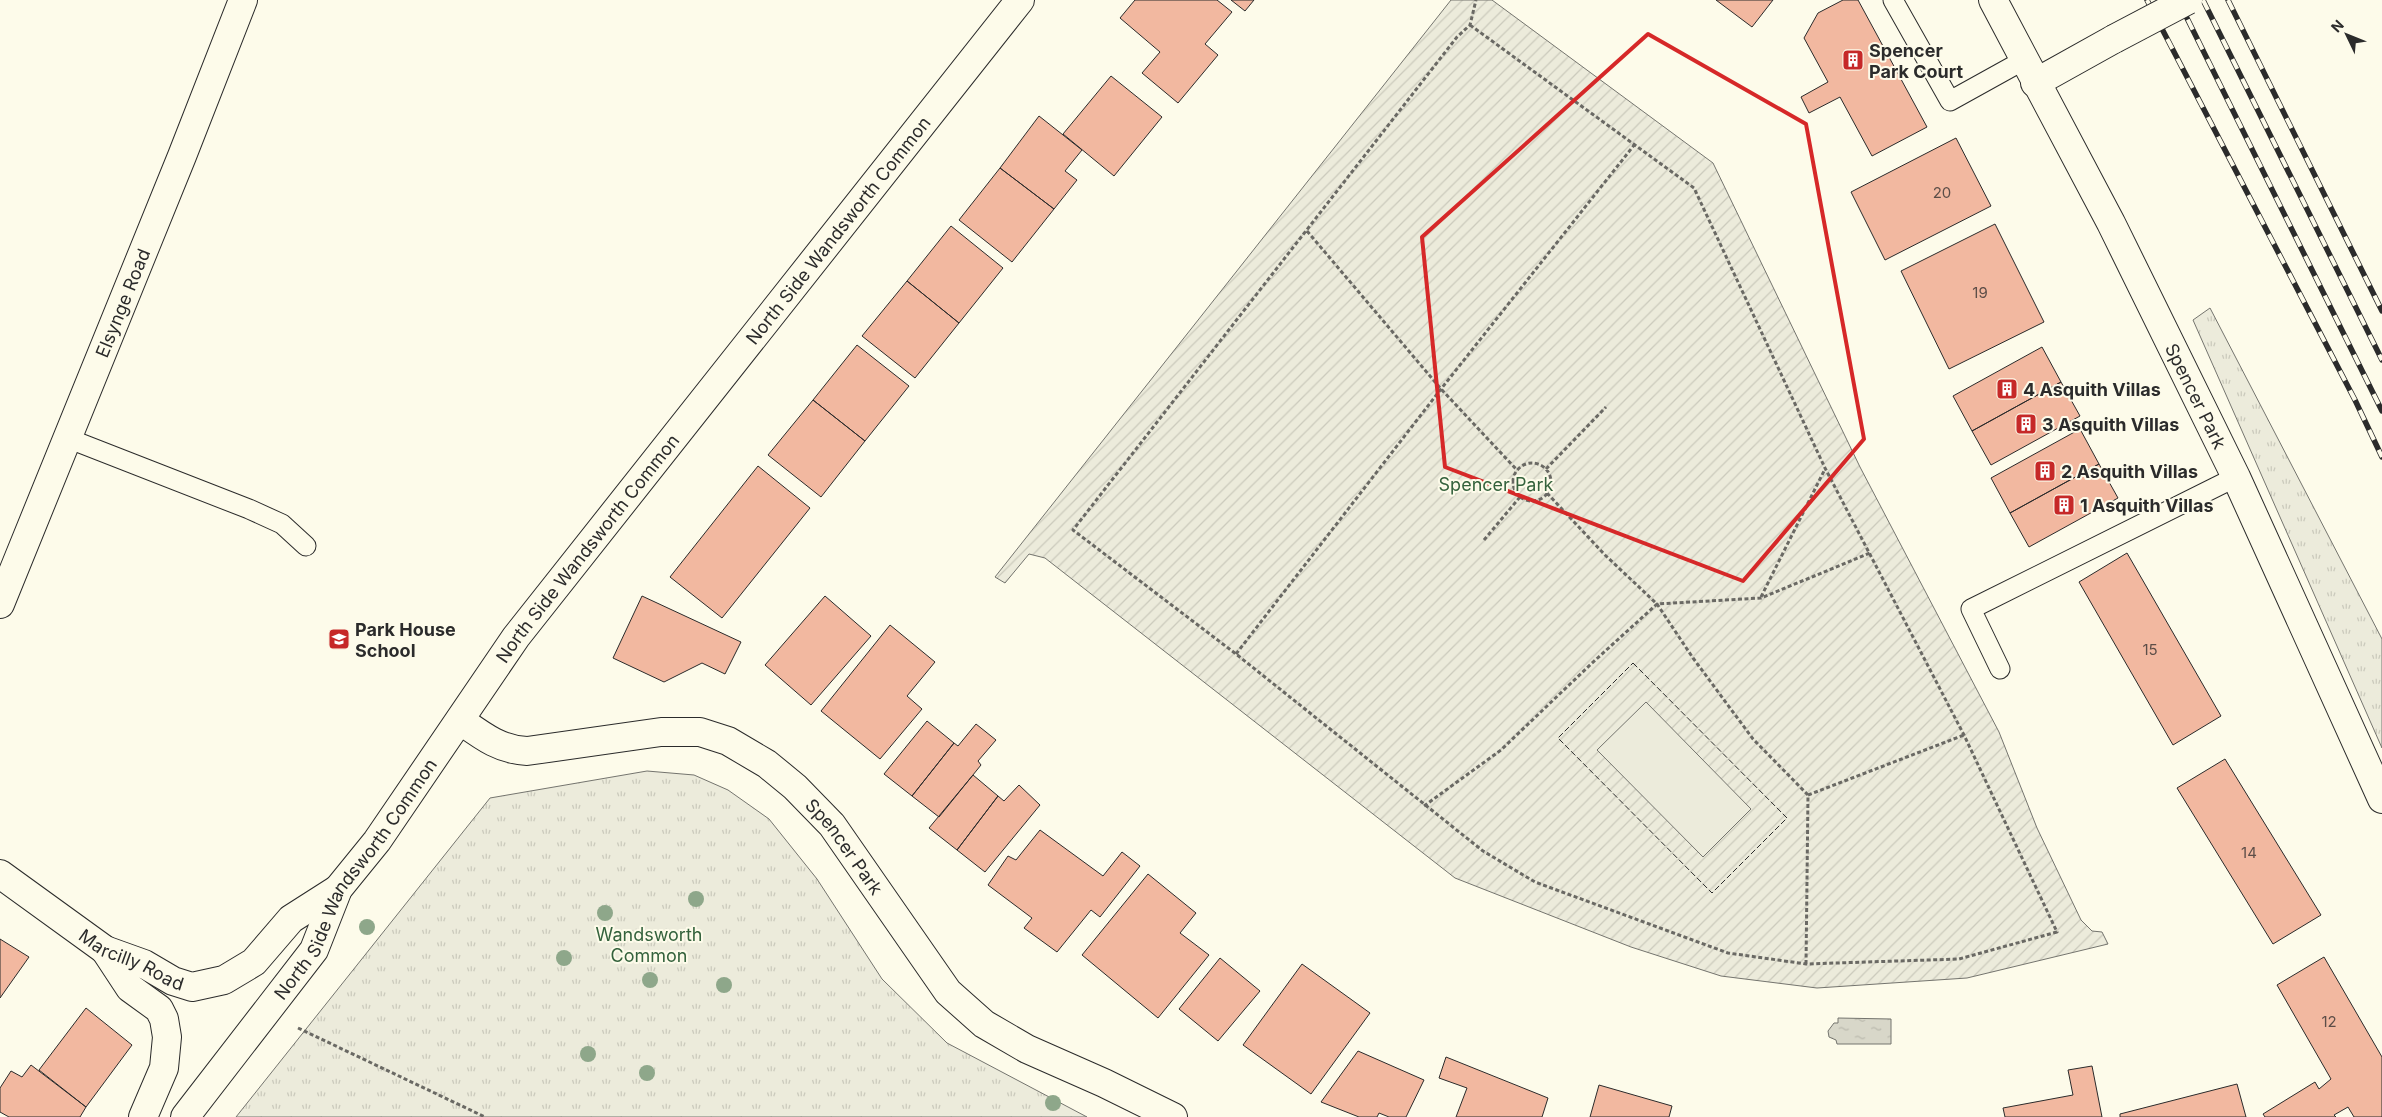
<svg xmlns="http://www.w3.org/2000/svg" width="2382" height="1117" font-family="Inter,sans-serif">
	<style>
		.park { fill: url(#park-tufts); stroke: #74746e }
		.garden { fill: url(#garden-furrows); stroke: #74746e }
		.pitch { fill: #ecebdb; stroke: #74746e }
		.water { fill: url(#water-ripples); stroke: #74746e }
		.building { fill: #f2b8a0; stroke: #2b2b2b }
		.lines { fill: none; stroke-linecap: round; stroke-linejoin: round }
		.lane-casing { stroke: #2b2b2b; stroke-width: 21 }
		.street-casing { stroke: #2b2b2b; stroke-width: 30 }
		.secondary-casing { stroke: #2b2b2b; stroke-width: 30 }
		.highway-casing { stroke: #2b2b2b; stroke-width: 30 }
		.path { stroke: #6a6964; stroke-width: 3; stroke-dasharray: 4 2.5; stroke-linecap: butt }
		.lane { stroke: #fdfbea; stroke-width: 19 }
		.street { stroke: #fdfbea; stroke-width: 28 }
		.secondary { stroke: #fdfbea; stroke-width: 28 }
		.highway { stroke: #fdfbea; stroke-width: 28 }
		.rail-casing { stroke: #2b2b2b; stroke-width: 5.5 }
		.rail { stroke: #fdfbea; stroke-width: 4; stroke-dasharray: 11; stroke-linecap: butt }
		.street-bridge-casing { stroke: #2b2b2b; stroke-width: 30; stroke-linecap: butt }
		.street-bridge { stroke: #fdfbea; stroke-width: 28 }
		.fence { stroke: #2b2b2b; stroke-width: 1; stroke-dasharray: 6 2.5; stroke-linecap: butt }
		.tree { fill: #8ea78a }
		.marked { fill: none; stroke: #d62828; stroke-width: 4; stroke-linejoin: round }
		.labels { text-anchor: middle; dominant-baseline: central; stroke-width: 4; stroke-linejoin: round; paint-order: stroke }
		.number-label { font-size: 15px; fill: #5d4e48 }
		.poi-label { font-size: 18px; font-weight: bold; fill: #2b2b2b; stroke: #fdfbea; text-anchor: start }
		.street-label { font-size: 18px; fill: #2b2b2b; stroke: #fdfbea }
		.park-label { font-size: 18px; fill: #34623c; stroke: #fdfbea }
	</style>
	<defs>
		<pattern id="park-tufts" width="24" height="20" patternUnits="userSpaceOnUse" patternTransform="scale(1.25)"><rect width="24" height="20" fill="#ecebdb"/><path d="M3 7l-1-3M5 7V3M7 7l1-3M15 17l-1-3M17 17v-4M19 17l1-3" fill="none" stroke="#cbcabc"/></pattern>
		<pattern id="garden-furrows" width="10" height="10" patternUnits="userSpaceOnUse" patternTransform="scale(1.25)"><rect width="10" height="10" fill="#ecebdb"/><path d="M-1 1l2-2M0 10L10 0M9 11l2-2" fill="none" stroke="#cbcabc"/></pattern>
		<pattern id="water-ripples" width="26" height="14" patternUnits="userSpaceOnUse" patternTransform="scale(1.25)"><rect width="26" height="14" fill="#d8d7c9"/><path d="M2 4q2-2 4 0t4 0M15 11q2-2 4 0t4 0" fill="none" stroke="#bab9ad"/></pattern>
	</defs>
	<rect width="100%" height="100%" fill="#fdfbea"/>
	<!-- park -->
	<path class="park" d="M2210 308 2382 639V748L2193 320Z
		M647 771 694 775 728 790 769 819 817 879 882 979 947 1043 1087 1117H236L490 798Z"/>
	<!-- garden -->
	<path class="garden" d="M1451 0H1492L1713 163 1860 467 1999 732 2037 828 2081 920 2092 931 2102 932 2108 944 1967 978 1817 988 1721 976 1631 947 1455 878 1045 558 1029 554 1005 583 995 577Z"/>
	<!-- pitch -->
	<path class="pitch" d="M1646 702 1751 809 1703 857 1597 750Z"/>
	<!-- water -->
	<path class="water" d="M1838 1018 1891 1019V1044H1837L1836 1040 1829 1037 1828 1031 1834 1023H1838Z"/>
	<!-- building -->
	<path class="building" d="M1135 0H1217L1232 12 1205 44 1218 55 1178 103 1142 73 1160 52 1120 18Z
		M1231 0H1254L1245 11Z
		M1716 0H1773L1752 27Z
		M1843 0H1858L1927 127 1872 156 1840 97 1809 113 1801 97 1828 82 1804 38 1818 13Z
		M1111 76 1162 117 1114 176 1063 134Z
		M1039 116 1082 150 1065 171 1077 180 1054 209 1000 168Z
		M1956 138 1991 206 1885 260 1851 192Z
		M1000 168 1054 209 1012 262 959 220Z
		M1995 224 2044 322 1949 369 1901 271Z
		M951 226 1003 268 959 323 907 281Z
		M907 281 959 323 915 378 862 336Z
		M857 345 909 386 865 441 813 400Z
		M2042 347 2061 382 1972 431 1953 396Z
		M2061 382 2080 416 1991 465 1972 431Z
		M813 400 865 441 821 497 768 455Z
		M2080 429 2099 464 2010 513 1991 478Z
		M2099 464 2118 498 2029 547 2010 513Z
		M758 466 810 508 722 618 670 577Z
		M2127 553 2221 716 2173 745 2079 582Z
		M642 596 741 642 725 674 702 663 664 682 613 658Z
		M825 596 871 636 811 705 765 665Z
		M890 625 935 662 907 696 922 709 880 759 821 711Z
		M927 721 954 743 912 796 884 774Z
		M976 724 996 740 978 761 981 765 939 817 912 796 954 743 958 746Z
		M2225 759 2321 915 2273 944 2177 788Z
		M973 775 998 796 957 850 929 828Z
		M1019 785 1040 805 985 872 957 850 998 796 1004 801Z
		M1040 830 1103 876 1122 852 1140 866 1100 917 1091 910 1057 952 1024 928 1032 918 988 885 1008 856 1016 860Z
		M1148 874 1196 913 1180 933 1209 955 1158 1018 1082 955Z
		M0 939 29 957 0 998Z
		M2324 957 2382 1057V1117H2354L2348 1107 2334 1115 2336 1117H2265L2263 1114 2315 1082 2319 1089 2331 1079 2277 985Z
		M1220 958 1260 991 1218 1041 1179 1009Z
		M1302 964 1370 1013 1311 1094 1243 1045Z
		M86 1008 132 1045 86 1107 39 1070Z
		M1358 1051 1424 1080 1406 1117H1389L1379 1113 1377 1117H1359L1321 1102Z
		M1446 1057 1548 1098 1542 1117H1456L1467 1088 1439 1078Z
		M31 1065 86 1107 80 1117H9L0 1112V1088L11 1071 22 1077Z
		M2092 1066 2102 1117H2005L2003 1108 2073 1095 2068 1070Z
		M2237 1084 2246 1117H2120V1114Z
		M1599 1085 1672 1106 1669 1117H1590Z"/>
	<g class="lines">
		<!-- lane casing -->
		<g class="lane-casing">
			<path id="lane" d="M1893 0 1950 101 2024 60
				M67 438 249 509 282 524 306 546
				M2000 669 1971 609 2236 477"/>
		</g>
		<!-- street casing -->
		<g class="street-casing">
			<g id="street">
				<path d="M2035 83 2114 39"/>
				<path id="s1" d="M0 604 182 156 243 0"/>
				<path id="s2" d="M460 720C481 735 500 750 527 751L661 732H700L728 741 767 764 795 787 832 825 948 992 984 1024 1027 1049 1104 1083 1173 1117"/>
			</g>
		</g>
		<!-- secondary casing -->
		<g class="secondary-casing">
			<g id="secondary">
				<path id="s3" d="M1993 0 2111 223 2236 477 2382 799"/>
			</g>
		</g>
		<!-- highway casing -->
		<g class="highway-casing">
			<g id="highway">
				<path id="s4" d="M0 874 105 950 144 964 173 981 192 987 224 980 254 962 291 919 338 889"/>
				<path d="M105 950 130 988 159 1009 164 1019 167 1037 164 1068 143 1117"/>
				<path id="s5" d="M185 1117 314 950 338 889 377 841 516 637 1020 0"/>
			</g>
		</g>
		<!-- path -->
		<path class="path" d="M1470 25 1694 188 1825 468 1964 735 2057 932 1959 959 1806 964 1728 953 1535 882 1483 851 1236 654 1073 530 1457 37 1470 25 1476 0
			M1307 231 1441 389 1517 470
			M1513 482a19 19 0 1 1 38 0a19 19 0 1 1-38 0Z
			M1546 469 1606 407
			M1547 493 1605 555 1657 604 1693 658 1753 739 1808 795 1806 964
			M1484 540 1520 497
			M1761 597 1825 469
			M1236 654 1441 389 1635 144
			M1808 795 1964 735
			M1424 806 1501 750 1591 664 1657 604 1761 598 1870 553
			M298 1028 485 1117"/>
		<!-- lane -->
		<use href="#lane" class="lane"/>
		<!-- street -->
		<use href="#street" class="street"/>
		<!-- secondary -->
		<use href="#secondary" class="secondary"/>
		<!-- highway -->
		<use href="#highway" class="highway"/>
		<!-- rail casing -->
		<g class="rail-casing">
			<path id="rail" d="M2147 0 2355 400 2382 457
				M2178 0 2382 411
				M2203 0 2382 360
				M2228 0 2382 311"/>
		</g>
		<!-- rail -->
		<use href="#rail" class="rail"/>
		<!-- street-bridge casing -->
		<g class="street-bridge-casing">
			<path id="street-bridge" d="M2114 39 2188 0"/>
		</g>
		<!-- street-bridge -->
		<use href="#street-bridge" class="street-bridge"/>
		<!-- fence -->
		<path class="fence" d="M1633 663 1787 818 1712 893 1558 738Z"/>
	</g>
	<!-- trees -->
	<g class="tree">
		<circle cx="696" cy="899" r="8"/>
		<circle cx="605" cy="913" r="8"/>
		<circle cx="367" cy="927" r="8"/>
		<circle cx="564" cy="958" r="8"/>
		<circle cx="650" cy="980" r="8"/>
		<circle cx="724" cy="985" r="8"/>
		<circle cx="588" cy="1054" r="8"/>
		<circle cx="647" cy="1073" r="8"/>
		<circle cx="1053" cy="1103" r="8"/>
	</g>
	<!-- marked area -->
	<path class="marked" d="M1648 34 1806 124 1864 439 1743 581 1445 467 1422 237Z"/>
	<!-- icons -->
	<defs>
		<g id="building-square" transform="scale(1.125)"><rect x="-9" y="-9" width="18" height="18" rx="4" fill="#c62828" stroke="#fdfbea"/><path d="M-4-6H4V6H1V3H-1V6H-4ZM-2.5-4.3h1.7v1.8h-1.7ZM.8-4.3h1.7v1.8H.8ZM-2.5-1h1.7V.8h-1.7ZM.8-1h1.7V.8H.8Z" fill="#fff"/></g>
		<g id="school-square" transform="scale(1.125)"><rect x="-9" y="-9" width="18" height="18" rx="4" fill="#c62828" stroke="#fdfbea"/><path d="M0-5L7-2L0 1L-7-2ZM-4 1L0 2.5L4 1V4Q0 6-4 4Z" fill="#fff"/></g>
	</defs>
	<g fill-rule="evenodd">
		<use href="#building-square" x="1853" y="60"/>
		<use href="#building-square" x="2007" y="389"/>
		<use href="#building-square" x="2026" y="424"/>
		<use href="#building-square" x="2045" y="471"/>
		<use href="#building-square" x="2064" y="505"/>
		<use href="#school-square" x="339" y="639"/>
	</g>
	<g class="labels">
		<!-- number labels -->
		<g class="number-label">
			<text x="1942" y="192">20</text>
			<text x="1980" y="292">19</text>
			<text x="2150" y="649">15</text>
			<text x="2249" y="852">14</text>
			<text x="2329" y="1021">12</text>
		</g>
		<!-- poi labels -->
		<g class="poi-label">
			<text x="1869" y="50">Spencer<tspan x="1869" dy="21">Park Court</tspan></text>
			<text x="2023" y="389">4 Asquith Villas</text>
			<text x="2042" y="424">3 Asquith Villas</text>
			<text x="2061" y="471">2 Asquith Villas</text>
			<text x="2080" y="505">1 Asquith Villas</text>
			<text x="355" y="629">Park House<tspan x="355" dy="21">School</tspan></text>
		</g>
		<!-- street labels -->
		<g class="street-label">
			<text stroke="none"><textPath href="#s5" startOffset="1104">North Side Wandsworth Common</textPath></text>
			<text stroke="none"><textPath href="#s1" startOffset="325">Elsynge Road</textPath></text>
			<text stroke="none"><textPath href="#s3" startOffset="445">Spencer Park</textPath></text>
			<text stroke="none"><textPath href="#s5" startOffset="699">North Side Wandsworth Common</textPath></text>
			<text stroke="none"><textPath href="#s2" startOffset="438">Spencer Park</textPath></text>
			<text stroke="none"><textPath href="#s5" startOffset="294">North Side Wandsworth Common</textPath></text>
			<text stroke="none"><textPath href="#s4" startOffset="158">Marcilly Road</textPath></text>
		</g>
		<!-- park labels -->
		<g class="park-label">
			<text x="1496" y="484">Spencer Park</text>
			<text x="649" y="934">Wandsworth<tspan x="649" dy="21">Common</tspan></text>
		</g>
	</g>
	<!-- north arrow -->
	<g transform="translate(2347 35) rotate(313)" stroke="#fdfbea" stroke-width="4" paint-order="stroke">
	<path d="M0-4L9 19L0 12L-9 19Z" fill="#2b2b2b"/>
	<text y="-8" font-size="14" font-weight="bold" text-anchor="middle" fill="#2b2b2b">N</text>
	</g>
</svg>
